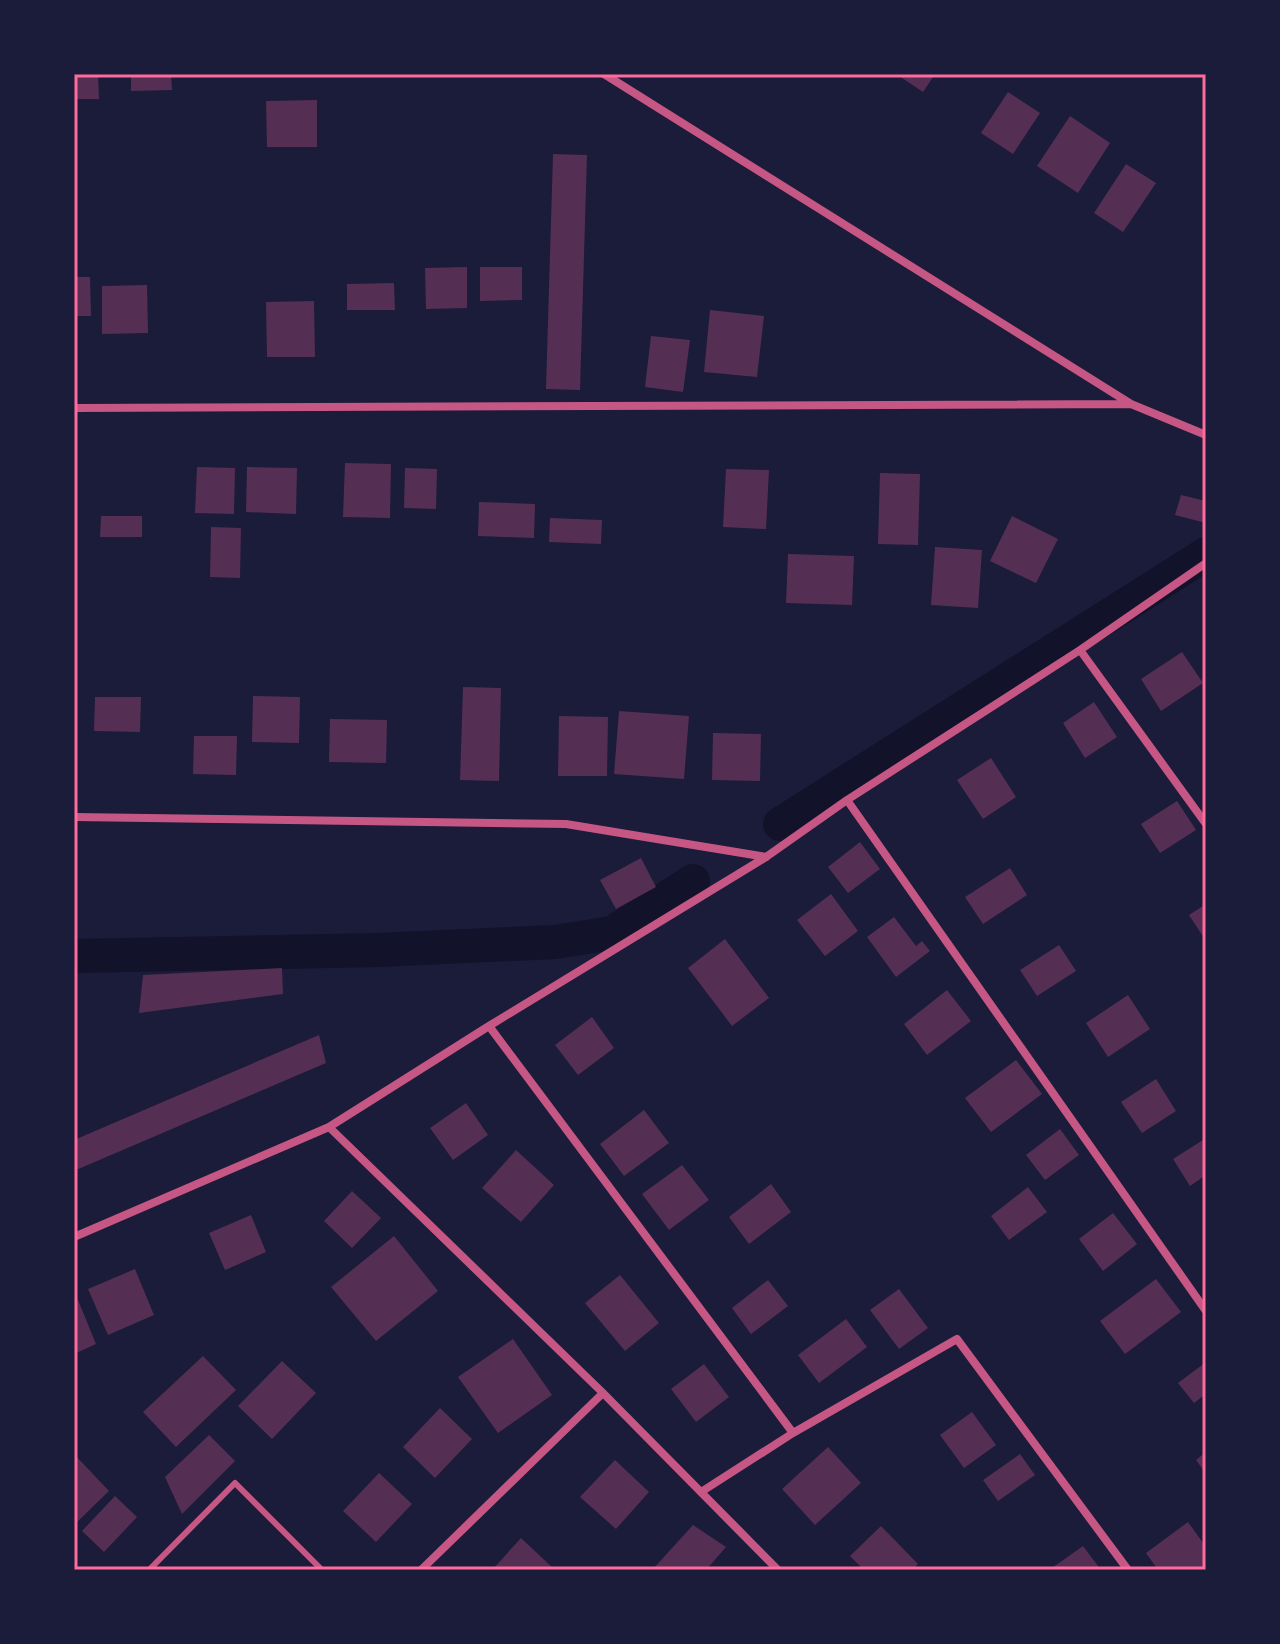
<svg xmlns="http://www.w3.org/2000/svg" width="1280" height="1644" font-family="Roboto,sans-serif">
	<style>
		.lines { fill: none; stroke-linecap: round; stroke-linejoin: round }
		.canal { stroke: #12122b; stroke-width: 34 }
		.building { fill: #542f53 }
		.service { stroke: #c65784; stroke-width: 6 }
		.minor { stroke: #c65784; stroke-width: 8 }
		.neatline { fill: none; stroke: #ff6b9d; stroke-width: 3 }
	</style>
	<rect width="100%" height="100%" fill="#1b1b3a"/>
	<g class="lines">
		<!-- canal -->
		<path class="canal" d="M780 824 1206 554
			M74 956 378 950 555 942 612 933 693 881"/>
	</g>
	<!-- building -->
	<path class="building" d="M74 74H98L99 99H74Z
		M131 74H171L172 90 131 91Z
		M896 74H935L923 92Z
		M1008 92 1040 113 1013 154 981 133Z
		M317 100V147H267L266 101Z
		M1070 116 1110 143 1078 193 1037 166Z
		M553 154 587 155 580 390 546 389Z
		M1126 164 1156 183 1123 232 1094 213Z
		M467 267V308L426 309 425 268Z
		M480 267H522V300L480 301Z
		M74 277H90L91 316H74Z
		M394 283 395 310H347V284Z
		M147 285 148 333 102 334V286Z
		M314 301 315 357H267L266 302Z
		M710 310 764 316 757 377 704 372Z
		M651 336 690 340 683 392 645 387Z
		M345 463 391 464 390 518 343 517Z
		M197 467 235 468 234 514 195 513Z
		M247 467 297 468 296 514 246 512Z
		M405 468 437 469 436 509 404 508Z
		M726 469 769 470 766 529 723 527Z
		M880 473 920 474 918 545 878 544Z
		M1181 495 1206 501V523L1175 515Z
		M479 502 535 504 534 538 478 536Z
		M101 516H142V537H100Z
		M1012 516 1058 539 1036 583 990 561Z
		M550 518 602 520 601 544 549 542Z
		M211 527 241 528 240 578 210 577Z
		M935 547 982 550 978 608 931 605Z
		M788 554 854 556 852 605 786 603Z
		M1182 652 1203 683 1161 711 1141 679Z
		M463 687 501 688 499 781 460 780Z
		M253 696 300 697 299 743 252 742Z
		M95 697H141L140 732 94 731Z
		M1094 702 1117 737 1085 758 1063 723Z
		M619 711 689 716 684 779 614 774Z
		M559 716 608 717 607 776H558Z
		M330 719 387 720 386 763 329 762Z
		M713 733 761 734 760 781 712 780Z
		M194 736H237L236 775 193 774Z
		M991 758 1016 797 983 819 957 780Z
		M1177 801 1196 830 1160 853 1141 824Z
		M860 842 880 869 848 893 828 867Z
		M641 858 656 887 616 909 600 880Z
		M1010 868 1027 895 983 924 965 897Z
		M831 894 858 931 825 956 797 920Z
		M1206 904V941L1189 915Z
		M894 917 916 946 922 941 930 951 896 977 867 937Z
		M725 939 769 998 732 1026 688 968Z
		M1059 945 1076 971 1037 996 1020 970Z
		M282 968 283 994 139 1013 143 975Z
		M947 990 971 1021 927 1055 904 1024Z
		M1128 995 1150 1029 1108 1057 1086 1023Z
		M592 1017 614 1048 578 1075 555 1045Z
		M319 1035 326 1063 76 1170 74 1140Z
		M1016 1060 1042 1094 991 1132 965 1098Z
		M1156 1079 1176 1111 1142 1133 1121 1102Z
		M466 1103 488 1135 453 1160 430 1128Z
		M644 1110 669 1143 624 1176 600 1144Z
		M1060 1129 1079 1155 1045 1180 1026 1155Z
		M1206 1138V1175L1190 1186 1173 1159Z
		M516 1150 554 1185 521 1222 482 1188Z
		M682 1165 709 1200 669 1230 642 1194Z
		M771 1184 791 1212 749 1244 729 1217Z
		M1028 1187 1047 1212 1009 1240 991 1216Z
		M352 1191 381 1218 352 1248 324 1221Z
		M1113 1213 1137 1244 1103 1271 1079 1239Z
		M251 1215 266 1252 225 1270 209 1233Z
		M394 1236 438 1291 376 1341 331 1287Z
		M135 1269 154 1315 108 1335 88 1289Z
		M620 1275 659 1323 625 1351 585 1303Z
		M1156 1279 1181 1312 1125 1354 1100 1321Z
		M768 1280 788 1306 751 1334 732 1308Z
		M899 1289 928 1328 899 1349 870 1310Z
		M78 1300 96 1344 74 1354V1302Z
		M846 1319 867 1347 819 1383 798 1355Z
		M513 1339 552 1395 498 1433 458 1377Z
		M203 1356 236 1390 176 1447 143 1412Z
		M282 1361 316 1393 272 1439 238 1406Z
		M1206 1362V1394L1194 1403 1178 1383Z
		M704 1364 729 1397 696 1422 671 1389Z
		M440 1408 472 1439 435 1478 403 1447Z
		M972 1412 996 1445 964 1468 940 1435Z
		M209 1435 235 1461 182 1514 165 1477Z
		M828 1447 861 1483 815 1525 782 1489Z
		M1206 1452V1474L1196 1460Z
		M74 1454 109 1491 74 1525Z
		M1020 1454 1035 1475 998 1501 983 1480Z
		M615 1460 649 1492 616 1529 580 1497Z
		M379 1473 412 1504 376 1542 343 1511Z
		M115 1496 137 1517 104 1552 82 1531Z
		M1188 1522 1206 1547V1570H1158L1146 1553Z
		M693 1525 726 1547 706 1570H652Z
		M881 1526 918 1564 912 1570H864L850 1556Z
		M521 1538 555 1570H492Z
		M1083 1546 1101 1570H1049Z"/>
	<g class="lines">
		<!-- service -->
		<path class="service" d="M149 1570 235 1483 322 1570"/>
		<!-- minor -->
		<path class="minor" d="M604 74 1131 404 1206 435
			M74 408 1131 404
			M1080 650 1206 824
			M847 800 1206 1311
			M74 817 566 824 766 857
			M489 1026 793 1433 957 1339 1128 1570
			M329 1127 603 1393 778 1570
			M74 1237 329 1127 489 1026 766 857 847 800 1080 650 1206 563
			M701 1492 793 1433
			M421 1570 603 1393"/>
	</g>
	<!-- border -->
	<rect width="1280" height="1644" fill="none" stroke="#1b1b3a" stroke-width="152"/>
	<rect x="76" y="76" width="1128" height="1492" class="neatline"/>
</svg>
